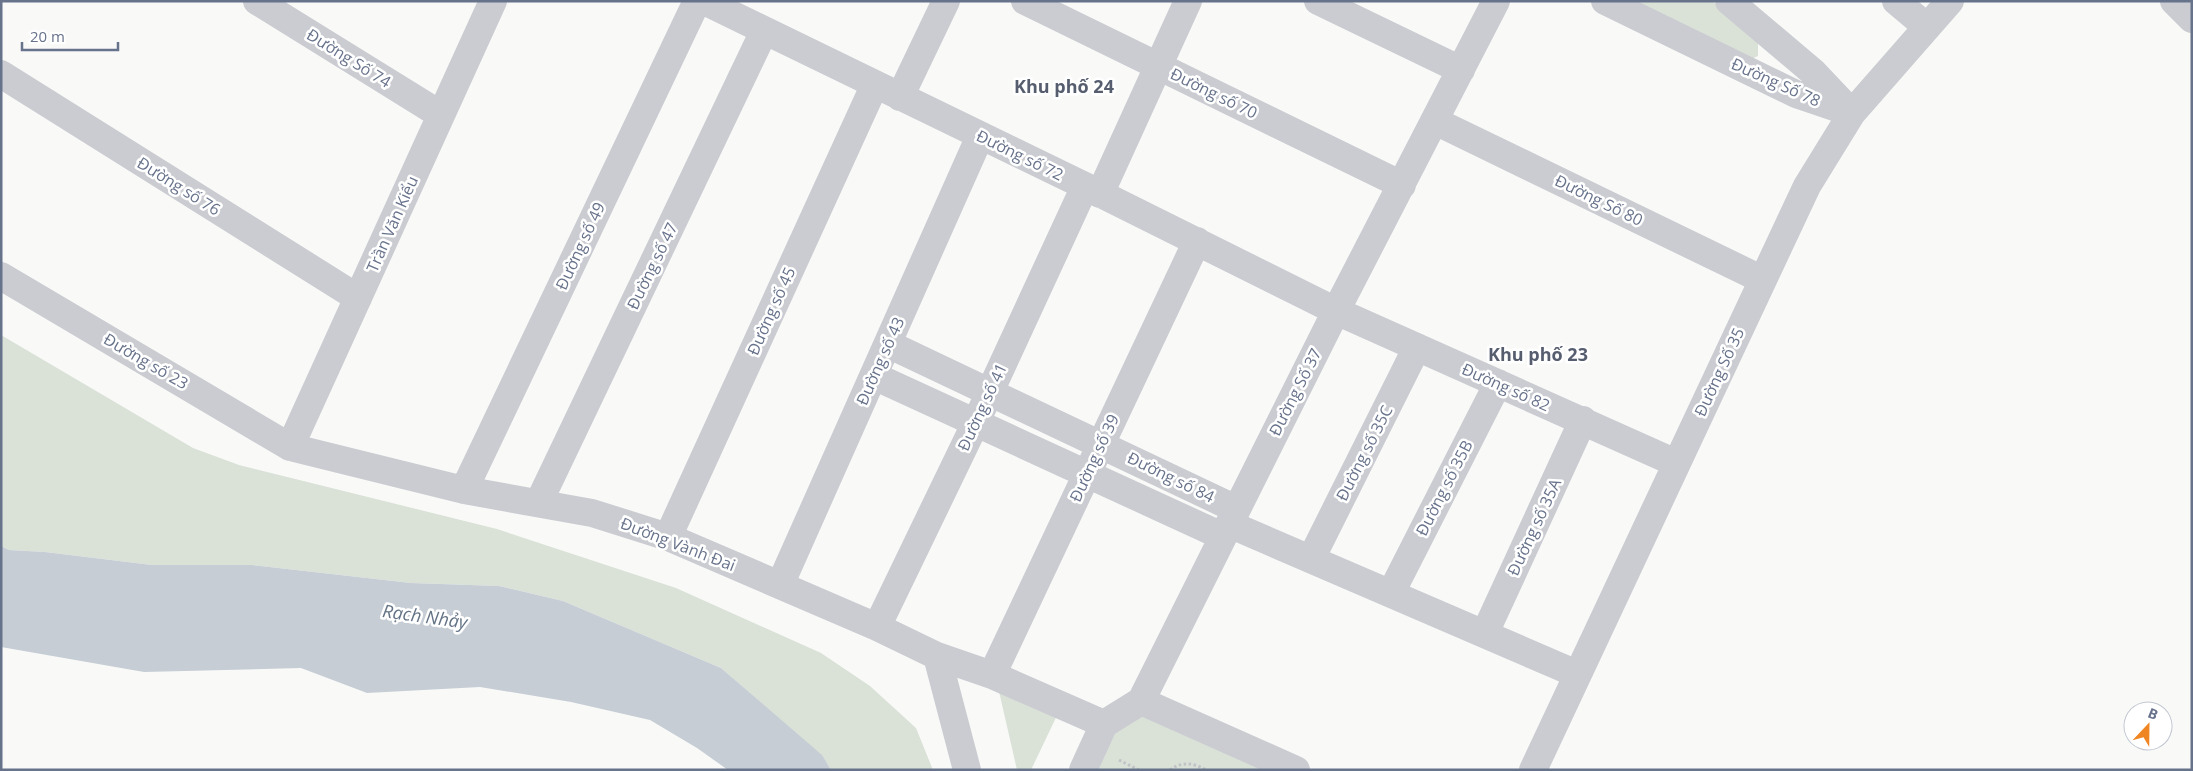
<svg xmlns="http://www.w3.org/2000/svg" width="2193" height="771" font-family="'Open Sans',sans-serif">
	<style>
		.green { fill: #dae2d8 }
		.water { fill: #c6cdd5 }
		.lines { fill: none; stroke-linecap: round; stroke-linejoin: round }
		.path { stroke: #c1c3c6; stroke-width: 3; stroke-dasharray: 2.5 2.5; stroke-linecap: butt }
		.minor { stroke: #caccd1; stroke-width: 28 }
		.labels { text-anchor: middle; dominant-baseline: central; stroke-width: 5; stroke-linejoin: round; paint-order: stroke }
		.street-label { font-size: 16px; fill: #67728b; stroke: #fff }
		.neighbourhood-label { font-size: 18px; font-weight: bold; fill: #555d6f; stroke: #fff }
		.water-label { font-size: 18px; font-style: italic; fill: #637385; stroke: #fff }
	</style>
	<rect width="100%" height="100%" fill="#f9faf8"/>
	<!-- green -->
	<path class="green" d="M1631 1H1712L1758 39V56L1749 60Z
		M1 335 193 448 239 465 497 529 676 588 821 653 870 686 916 728 933 770H831L821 755 721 668 563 601 499 586 411 583 252 565H152L45 552 9 550 1 546Z
		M995 674 1062 705 1031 770H1017Z
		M1134 709 1273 770H1090L1111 724Z"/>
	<!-- water -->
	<path class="water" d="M1 546 9 550 45 552 152 565H252L411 583 499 586 563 601 721 668 822 755 831 770H728L697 748 650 720 571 702 480 687 367 693 301 668 144 672 1 647Z"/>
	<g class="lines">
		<!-- path -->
		<path class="path" d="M1119 760 1139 770
			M1170 770C1182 761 1194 763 1206 770"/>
		<!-- minor -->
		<path class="minor" d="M257 1 441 115
			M704 1 1085 186 1336 311 1676 463
			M1025 1 1402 185
			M1318 1 1461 70
			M1605 1 1796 94 1852 113
			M1729 1 1813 72 1849 110
			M1896 1 1927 27
			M2174 1 2192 19
			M1 74 358 298
			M900 97 946 1
			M1435 121 1763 280
			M1100 194 1188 1
			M1 276 290 447 464 490 592 513 668 537 877 627 937 656 967 770
			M888 344 1236 509
			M874 376 1222 536
			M290 447 493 1
			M464 490 697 1
			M539 502 764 31
			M1229 524 1577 674
			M668 537 875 84
			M1311 559 1417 347
			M780 585 980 136
			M1391 593 1498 383
			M877 627 976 422 1085 186
			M1485 633 1583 420
			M937 656 992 675 1104 724
			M992 675 1197 241
			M1141 701 1296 770
			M1083 770 1104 724 1141 701 1336 311 1496 1
			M1533 770 1807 186 1852 113 1950 1"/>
	</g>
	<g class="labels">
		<!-- street labels -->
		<g class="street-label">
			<text transform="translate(349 58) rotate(32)">Đường Số 74</text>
			<text transform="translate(1776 82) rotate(24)">Đường Số 78</text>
			<text transform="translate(1214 93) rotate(26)">Đường số 70</text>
			<text transform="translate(1020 155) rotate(26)">Đường số 72</text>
			<text transform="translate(179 186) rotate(32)">Đường số 76</text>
			<text transform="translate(1599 200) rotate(26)">Đường Số 80</text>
			<text transform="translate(392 224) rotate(-66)">Trần Văn Kiểu</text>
			<text transform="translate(580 246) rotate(-65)">Đường số 49</text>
			<text transform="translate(652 266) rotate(-64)">Đường số 47</text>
			<text transform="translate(771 311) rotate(-66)">Đường số 45</text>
			<text transform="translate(146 361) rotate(30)">Đường số 23</text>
			<text transform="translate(880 361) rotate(-66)">Đường số 43</text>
			<text transform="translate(1719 372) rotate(-65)">Đường Số 35</text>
			<text transform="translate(1506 387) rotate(24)">Đường số 82</text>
			<text transform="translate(1295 392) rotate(-63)">Đường Số 37</text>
			<text transform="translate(982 407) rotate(-65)">Đường số 41</text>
			<text transform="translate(1364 453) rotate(-63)">Đường số 35C</text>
			<text transform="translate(1094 458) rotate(-65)">Đường số 39</text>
			<text transform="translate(1171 477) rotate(26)">Đường số 84</text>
			<text transform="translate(1444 488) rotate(-63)">Đường số 35B</text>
			<text transform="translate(1534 527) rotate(-65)">Đường số 35A</text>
			<text transform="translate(678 544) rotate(21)">Đường Vành Đai</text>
		</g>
		<!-- neighbourhood labels -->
		<g class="neighbourhood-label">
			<text x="1064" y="86">Khu phố 24</text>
			<text x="1538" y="354">Khu phố 23</text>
		</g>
		<!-- water labels -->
		<g class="water-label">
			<text transform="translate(425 616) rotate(8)">Rạch Nhảy</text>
		</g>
	</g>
	<!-- border -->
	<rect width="2193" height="771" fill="none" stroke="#67728b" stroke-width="5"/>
	<!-- north arrow -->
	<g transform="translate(2148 726) rotate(22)"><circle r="24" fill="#ffffff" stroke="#c2c7d1"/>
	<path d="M0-4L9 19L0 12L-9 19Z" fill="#ef8623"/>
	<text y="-8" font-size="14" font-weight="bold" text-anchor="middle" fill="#67728b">B</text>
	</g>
	<!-- scale -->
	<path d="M22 42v8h96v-8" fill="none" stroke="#67728b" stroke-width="2.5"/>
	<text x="30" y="42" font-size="15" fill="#67728b" stroke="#ffffff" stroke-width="4" paint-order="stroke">20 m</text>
</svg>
